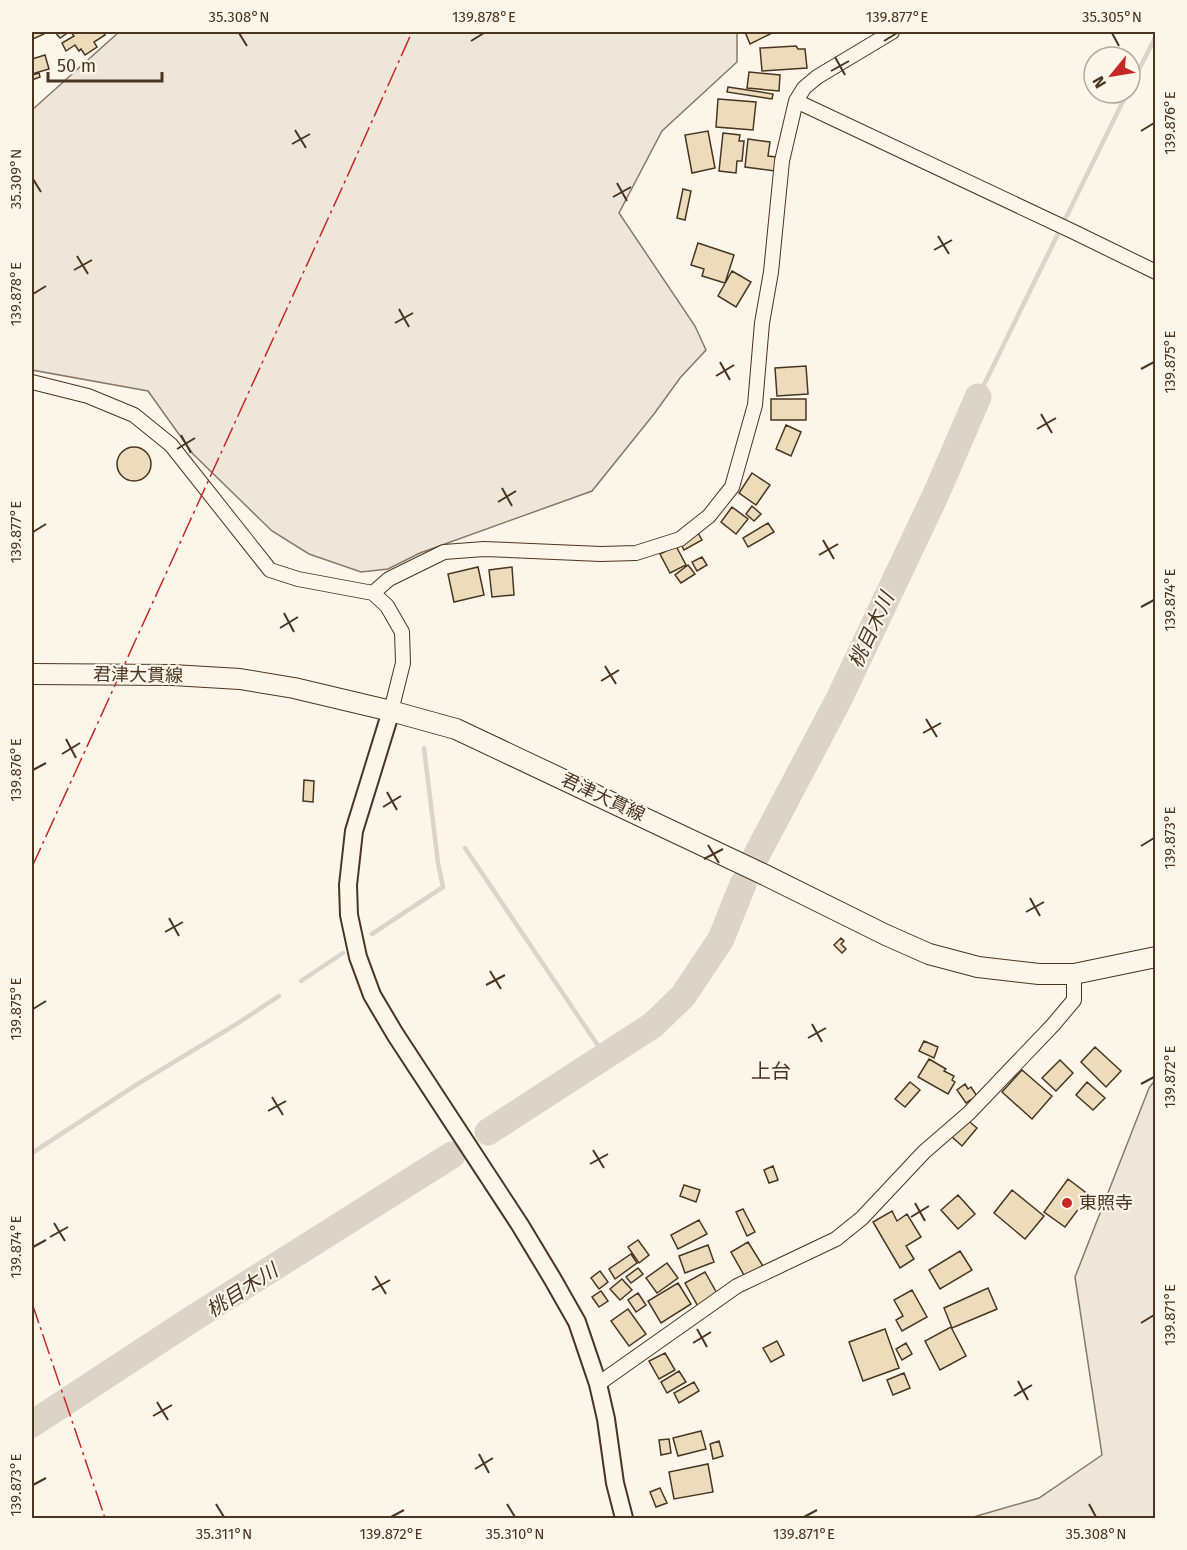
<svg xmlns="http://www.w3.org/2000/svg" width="1187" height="1550" font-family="'Fira Sans','Noto Sans JP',sans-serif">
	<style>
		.green { fill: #ede6d9; stroke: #887966; stroke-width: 1.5 }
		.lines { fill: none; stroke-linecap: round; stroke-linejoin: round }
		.stream { stroke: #dcd4c6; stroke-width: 4.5 }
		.river { stroke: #dcd4c6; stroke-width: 27 }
		.building { fill: #ecdcbc; stroke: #4a3520; stroke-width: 1.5 }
		.minor-casing { stroke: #4a3520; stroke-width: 16 }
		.tertiary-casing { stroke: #4a3520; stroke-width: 20 }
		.secondary-casing { stroke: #4a3520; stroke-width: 22 }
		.minor { stroke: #fbf6e9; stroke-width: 14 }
		.tertiary { stroke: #fbf6e9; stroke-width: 16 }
		.secondary { stroke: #fbf6e9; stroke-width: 20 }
		.power { stroke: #c62828; stroke-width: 1.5; stroke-dasharray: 21 4.5 3 4.5; stroke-linecap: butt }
		.ticks { fill: none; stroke: #4a3520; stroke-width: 2 }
		.poi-dot { fill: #c62828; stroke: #fbf6e9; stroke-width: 2 }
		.labels { text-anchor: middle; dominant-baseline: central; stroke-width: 4.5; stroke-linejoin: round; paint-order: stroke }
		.street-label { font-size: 18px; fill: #4a3520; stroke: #fbf6e9 }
		.poi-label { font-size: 18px; fill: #4a3520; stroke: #fbf6e9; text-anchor: start }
		.water-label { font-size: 20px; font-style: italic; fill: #4a3520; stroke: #fbf6e9 }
		.neighbourhood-label { font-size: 20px; fill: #4a3520; stroke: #fbf6e9 }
		.neatline { fill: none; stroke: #4a3520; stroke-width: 2 }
		.ticks-label { font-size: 15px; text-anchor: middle; fill: #4a3520 }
	</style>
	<rect width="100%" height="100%" fill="#fbf6e9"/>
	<!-- green -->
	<path class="green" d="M119 32H737V62L662 131 619 213 695 326 706 350 680 378 654 414 592 491 420 553 388 569 361 572 309 554 272 531 193 454 148 391 32 370V110Z
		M1155 1080V1518H970L1039 1498 1102 1455 1075 1277 1149 1088Z"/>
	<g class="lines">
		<!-- stream -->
		<path class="stream" d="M1130 87 1156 36
			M978 397 1127 93
			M465 848 605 1056
			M372 934 443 887 438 863 424 748
			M301 981 343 953
			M32 1153 136 1085 235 1025 279 996"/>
		<!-- river -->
		<path class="river" d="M755 858 839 699 937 492 978 397
			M488 1132 653 1025 683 996 721 939 743 884
			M32 1424 192 1319 452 1155"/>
	</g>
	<!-- building -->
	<path class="building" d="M32 32H43L44 34 33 39Z
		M55 32H69L60 38Z
		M71 32H103L105 35 94 42 97 47 85 55 81 49 79 51 75 45 66 51 62 43 74 36Z
		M745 32H774L750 44Z
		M796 46 798 49H805L807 68 762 71 760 48Z
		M45 55 49 69 32 74V59Z
		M749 72 780 75 779 91 747 88Z
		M39 73 40 77 32 80V75Z
		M728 87 773 94 772 99 727 92Z
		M718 99 756 102 753 130 716 127Z
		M708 131 715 168 692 173 685 135Z
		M723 133 740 135 739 141H744L742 161H737L736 173 719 171Z
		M748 139 770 142 768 156 776 157 775 171 745 167Z
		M683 189 691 191 685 220 677 218Z
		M698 243 734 255 725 283 702 276 704 269 691 265Z
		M732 271 751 282 736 307 718 296Z
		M806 366 808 394 777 396 775 368Z
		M771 399H806V420H771Z
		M786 425 801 432 791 456 776 449Z
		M117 464a17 17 0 1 1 34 0a17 17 0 1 1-34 0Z
		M752 473 770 485 756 505 739 493Z
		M752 506 761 514 754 521 746 514Z
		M732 507 748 519 736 534 721 522Z
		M768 523 774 532 748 547 743 538Z
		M698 533 702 540 684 550 681 544Z
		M676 546 686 565 670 573 660 554Z
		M702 557 707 565 697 571 692 562Z
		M688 565 695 574 681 583 675 575Z
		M478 567 484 595 454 602 448 574Z
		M512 567 514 595 492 597 489 570Z
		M304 780 314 781 313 802 303 801Z
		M841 938 844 941 841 944 846 949 842 953 834 945Z
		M924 1041 938 1047 934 1058 919 1051Z
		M1095 1047 1121 1071 1106 1087 1081 1062Z
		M929 1059 946 1069 944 1071 954 1076 952 1080 955 1082 948 1094 918 1077Z
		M1060 1060 1073 1073 1056 1091 1042 1078Z
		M1022 1070 1052 1096 1032 1119 1002 1092Z
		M910 1082 920 1090 905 1107 895 1099Z
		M1087 1082 1105 1098 1093 1110 1076 1095Z
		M965 1084 968 1089 971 1087 977 1096 966 1103 957 1090Z
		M965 1118 977 1128 962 1146 951 1136Z
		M773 1166 778 1180 769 1183 764 1170Z
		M1068 1179 1089 1195 1065 1227 1044 1212Z
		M684 1185 700 1190 696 1202 680 1196Z
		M1012 1190 1044 1216 1025 1239 994 1213Z
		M958 1195 975 1214 958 1229 941 1210Z
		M743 1209 755 1232 747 1236 736 1212Z
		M892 1211 897 1221 907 1214 921 1237 906 1246 914 1259 900 1268 873 1222Z
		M699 1220 707 1234 678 1249 671 1235Z
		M638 1240 649 1255 639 1263 628 1247Z
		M748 1242 763 1266 745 1277 731 1252Z
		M708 1245 714 1262 685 1273 679 1256Z
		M960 1251 972 1270 940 1289 929 1270Z
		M631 1254 637 1263 615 1279 609 1269Z
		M667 1263 678 1278 657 1293 646 1278Z
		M638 1268 643 1274 631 1283 626 1277Z
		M600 1271 608 1282 599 1289 591 1278Z
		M705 1272 719 1297 699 1308 685 1283Z
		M622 1279 632 1290 620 1300 610 1289Z
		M678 1283 691 1304 661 1323 648 1301Z
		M988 1288 997 1309 952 1328 944 1308Z
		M912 1290 927 1317 902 1331 896 1320 903 1316 894 1300Z
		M601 1291 608 1301 599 1307 592 1297Z
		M638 1293 646 1305 636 1312 628 1300Z
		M628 1309 646 1334 629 1346 611 1321Z
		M951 1327 966 1356 940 1370 925 1341Z
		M885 1329 899 1368 863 1381 849 1342Z
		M777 1341 784 1355 771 1362 763 1348Z
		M906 1343 912 1354 902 1360 896 1349Z
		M665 1353 675 1370 659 1379 649 1361Z
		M679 1371 686 1382 667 1393 661 1382Z
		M904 1373 910 1388 893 1395 887 1380Z
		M694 1382 699 1391 679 1403 674 1393Z
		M701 1431 706 1449 678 1456 673 1438Z
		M669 1439 671 1453 661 1455 659 1440Z
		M719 1441 723 1456 713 1459 710 1444Z
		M708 1464 713 1492 674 1499 669 1472Z
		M660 1488 667 1503 656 1507 650 1492Z"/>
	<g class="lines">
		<!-- minor casing -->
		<g class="minor-casing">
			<path id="minor" d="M796 101 1074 232 1156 272
				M32 382 88 396 134 415 171 445 270 570 298 579 373 593 387 606 402 632 403 663 391 711
				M373 593 389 579 444 552 484 549 601 554 636 553 680 539 709 516 732 487 755 405 762 323 771 272 782 161 796 101 804 88 817 77 892 32
				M598 1384 737 1286 836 1239 862 1218 924 1152 969 1113 1053 1025 1074 1000V974"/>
		</g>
		<!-- tertiary casing -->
		<g class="tertiary-casing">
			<path id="tertiary" d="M391 711 354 831 348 885 349 915 358 957 372 995 395 1034 520 1225 552 1278 577 1322 598 1384 606 1419 615 1483 624 1518"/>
		</g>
		<!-- secondary casing -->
		<g class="secondary-casing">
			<path id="secondary" d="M32 674 172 675 240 679 294 688 391 711 456 729 763 874 886 935 929 954 978 967 1039 974H1074L1156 957"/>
		</g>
		<!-- minor -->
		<use href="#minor" class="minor"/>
		<!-- tertiary -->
		<use href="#tertiary" class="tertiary"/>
		<!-- secondary -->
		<use href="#secondary" class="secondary"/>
		<!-- power -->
		<path class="power" d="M32 867 347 177 412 32
			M32 1303 105 1518"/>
	</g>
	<!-- ticks -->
	<path class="ticks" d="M239 33 247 46M1112 33 1119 46M471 41 484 33M884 41 897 33M835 57 845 75M831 71 849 61M295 130 306 148M1141 131 1154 123M292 144 310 134M33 179 41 192M617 183 627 201M613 197 631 187M938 236 949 254M934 250 952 240M77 256 88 274M74 270 92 260M33 294 46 286M399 309 409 327M395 323 413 313M720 362 730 380M1141 369 1154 362M716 376 734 365M1041 414 1052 433M1037 429 1056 418M181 435 191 453M177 449 195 438M502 488 512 506M498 502 516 491M33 532 46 524M823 540 834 559M819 555 838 544M1141 607 1154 600M284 613 294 632M280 628 298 617M605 666 616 684M601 681 619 670M926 719 937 737M923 733 941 723M66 739 76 758M62 754 80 743M33 770 46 763M387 792 397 810M383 807 401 796M708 845 719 863M1141 846 1154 838M704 859 723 849M1030 898 1040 916M1026 912 1044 902M169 918 179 936M165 932 183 922M490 971 501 989M486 985 505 975M33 1009 46 1001M812 1024 822 1042M808 1038 826 1028M1141 1084 1154 1077M272 1097 283 1115M268 1111 286 1101M593 1150 604 1168M590 1164 608 1154M915 1203 925 1221M911 1217 929 1206M54 1223 65 1241M50 1237 68 1227M33 1247 46 1240M375 1276 386 1294M372 1290 390 1280M1141 1323 1154 1315M697 1329 707 1347M693 1343 711 1332M1018 1381 1028 1400M1014 1396 1032 1385M157 1402 168 1420M153 1416 172 1405M479 1454 489 1473M475 1469 493 1458M33 1485 46 1478M216 1504 224 1517M507 1504 515 1517M1089 1504 1096 1517M391 1517 404 1510M804 1517 817 1510"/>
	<!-- markers -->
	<circle class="poi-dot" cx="1067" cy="1203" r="6"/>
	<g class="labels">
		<!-- street labels -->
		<g class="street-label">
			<text transform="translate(138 675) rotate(1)">君津大貫線</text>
			<text transform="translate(603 797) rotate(25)">君津大貫線</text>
		</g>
		<!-- poi labels -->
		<g class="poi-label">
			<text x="1079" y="1203">東照寺</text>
		</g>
		<!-- water labels -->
		<g class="water-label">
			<text transform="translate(871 630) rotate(-65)">桃目木川</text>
			<text transform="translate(242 1290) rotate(-33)">桃目木川</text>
		</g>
		<!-- neighbourhood labels -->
		<g class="neighbourhood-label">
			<text x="771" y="1071">上台</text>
		</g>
	</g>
	<!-- border -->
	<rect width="1187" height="1550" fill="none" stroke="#fbf6e9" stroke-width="66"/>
	<!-- north arrow -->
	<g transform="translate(1112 75) rotate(240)"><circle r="28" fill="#fbf6e9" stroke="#b4a999" stroke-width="1.5"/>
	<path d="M0-4.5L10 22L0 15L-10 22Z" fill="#c62828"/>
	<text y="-9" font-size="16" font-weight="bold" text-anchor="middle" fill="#4a3520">N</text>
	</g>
	<!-- scale -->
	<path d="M48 72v9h114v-9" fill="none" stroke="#4a3520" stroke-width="3"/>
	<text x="57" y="72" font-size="18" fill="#4a3520" stroke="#fbf6e9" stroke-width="4.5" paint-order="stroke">50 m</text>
	<rect x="33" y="33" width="1121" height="1484" class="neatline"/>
	<g class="ticks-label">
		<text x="239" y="22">35.308°N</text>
		<text x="484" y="22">139.878°E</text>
		<text x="897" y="22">139.877°E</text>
		<text x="1112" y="22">35.305°N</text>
		<text transform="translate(1170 123) rotate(-90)" y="5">139.876°E</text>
		<text transform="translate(16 179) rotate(-90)" y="5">35.309°N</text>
		<text transform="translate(16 294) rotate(-90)" y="5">139.878°E</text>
		<text transform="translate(1170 362) rotate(-90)" y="5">139.875°E</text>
		<text transform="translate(16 532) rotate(-90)" y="5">139.877°E</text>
		<text transform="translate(1170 600) rotate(-90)" y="5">139.874°E</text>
		<text transform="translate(16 770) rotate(-90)" y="5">139.876°E</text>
		<text transform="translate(1170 838) rotate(-90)" y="5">139.873°E</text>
		<text transform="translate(16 1009) rotate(-90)" y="5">139.875°E</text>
		<text transform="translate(1170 1077) rotate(-90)" y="5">139.872°E</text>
		<text transform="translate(16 1247) rotate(-90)" y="5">139.874°E</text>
		<text transform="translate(1170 1315) rotate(-90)" y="5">139.871°E</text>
		<text transform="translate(16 1485) rotate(-90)" y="5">139.873°E</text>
		<text x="224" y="1539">35.311°N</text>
		<text x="391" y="1539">139.872°E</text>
		<text x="515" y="1539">35.310°N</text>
		<text x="804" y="1539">139.871°E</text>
		<text x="1096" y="1539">35.308°N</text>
	</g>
</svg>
